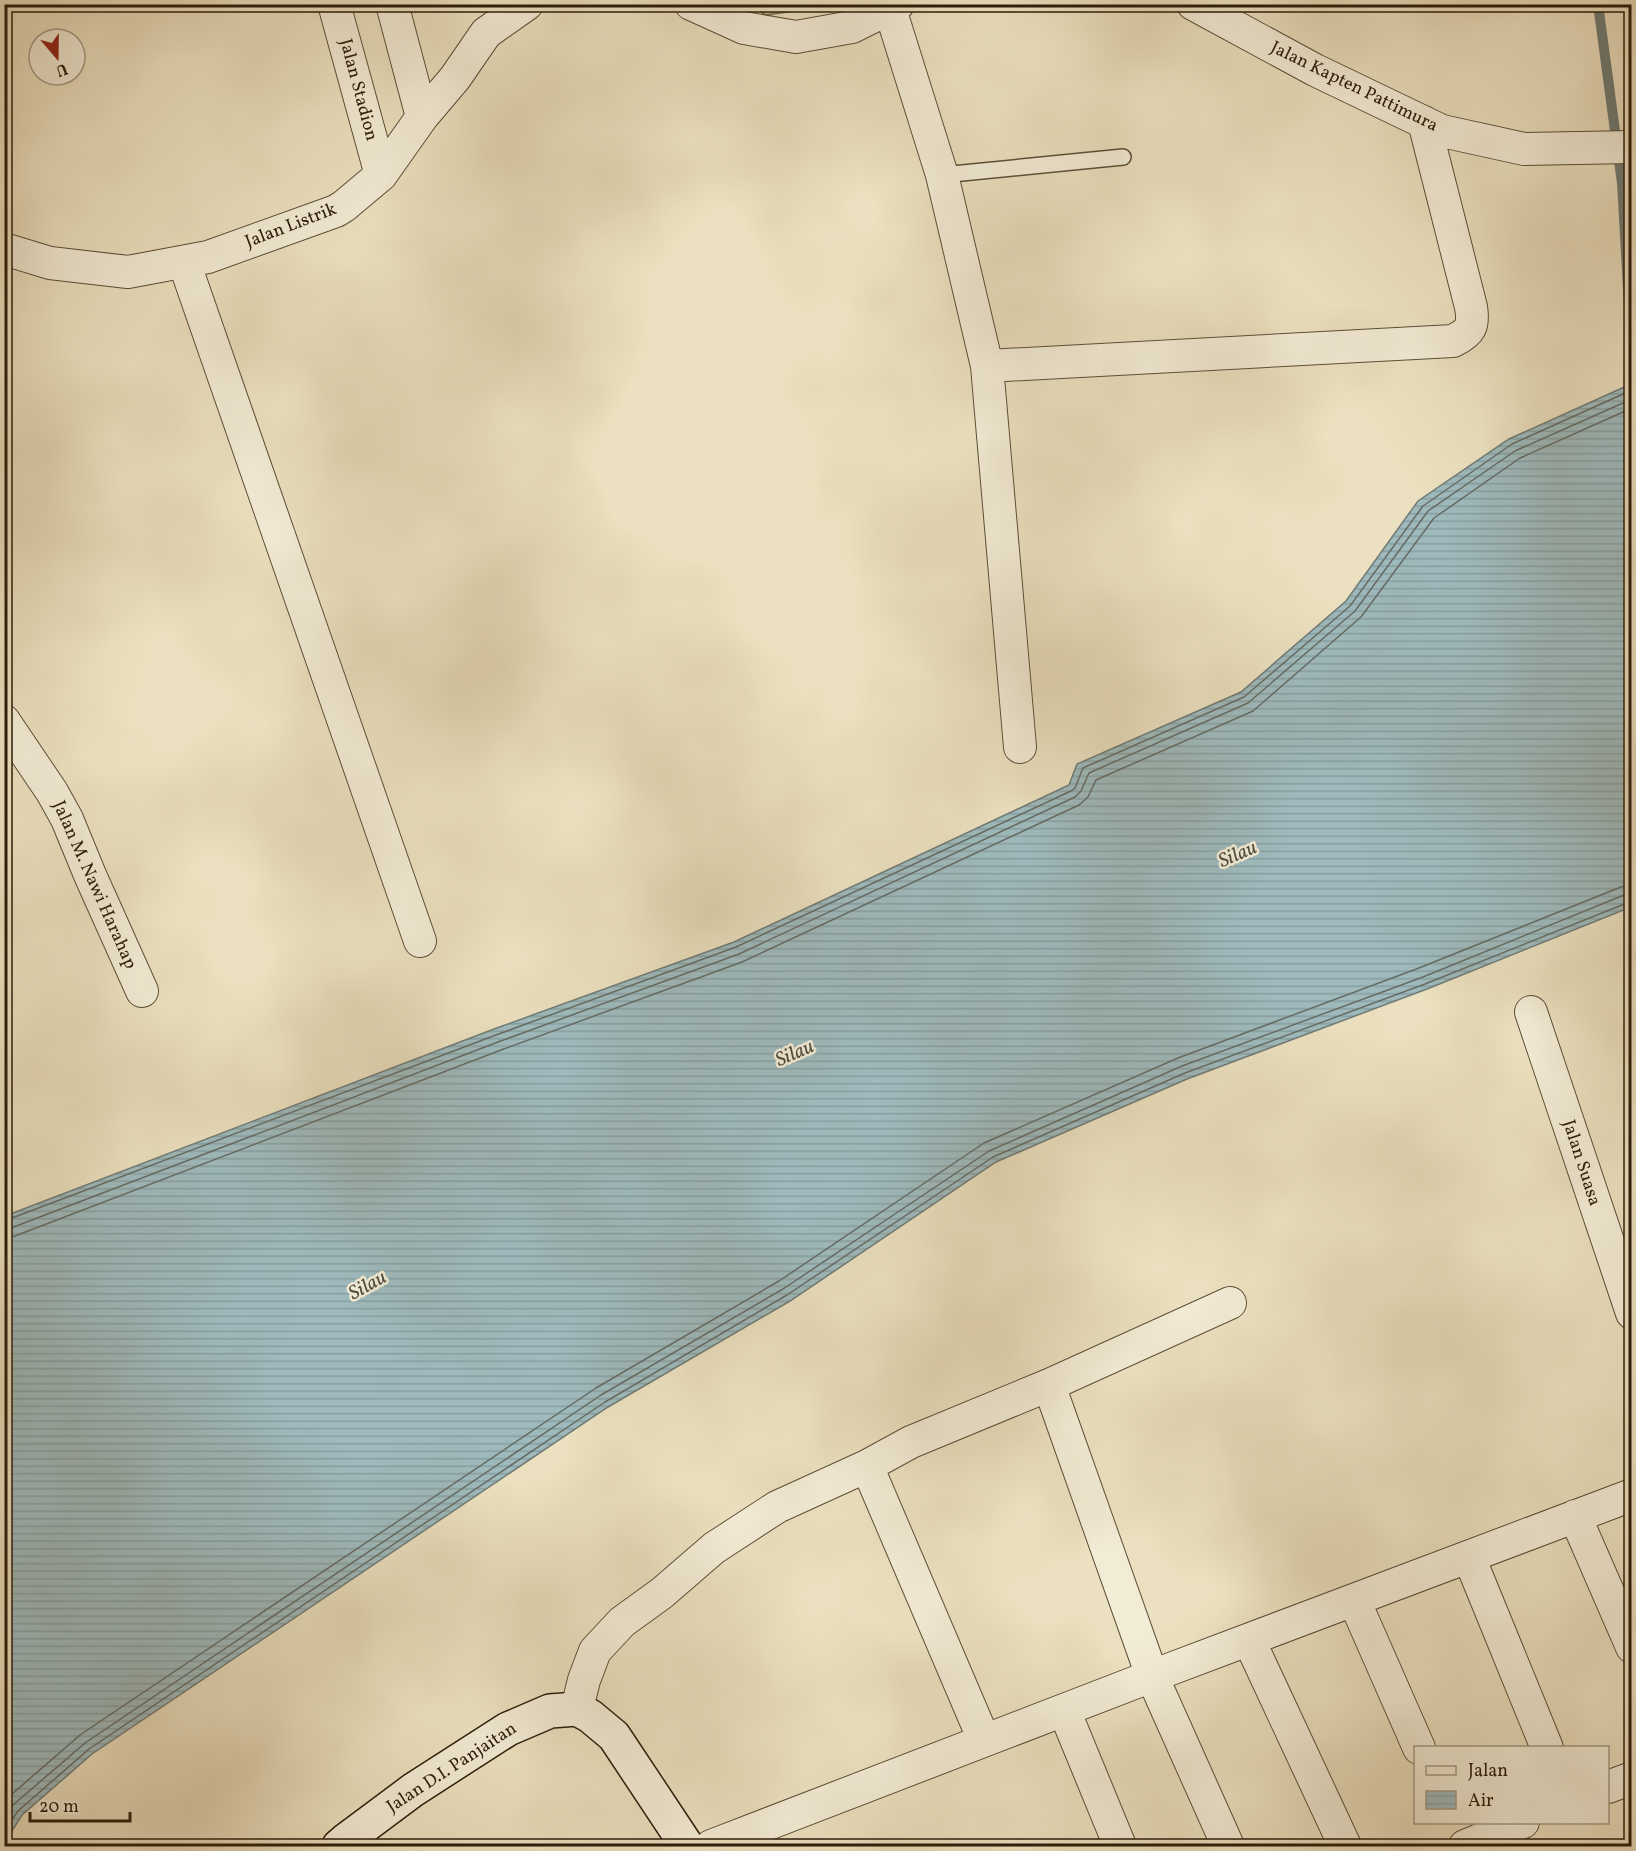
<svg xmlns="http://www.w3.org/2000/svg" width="1636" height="1851" font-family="Vollkorn,serif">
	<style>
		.park { fill: url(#park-tufts); stroke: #746f4c; stroke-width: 1.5 }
		.water { fill: url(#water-rules); stroke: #707b75; stroke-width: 1.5 }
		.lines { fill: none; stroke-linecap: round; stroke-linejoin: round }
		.shore { stroke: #656c64; stroke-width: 1.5 }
		.stream { stroke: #707b75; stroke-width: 10 }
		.service-casing { stroke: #5c4e37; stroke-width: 18 }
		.minor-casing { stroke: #5c4e37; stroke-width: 34 }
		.secondary-casing { stroke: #2c1d0a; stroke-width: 36 }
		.service { stroke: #f2ebd5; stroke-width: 15 }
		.minor { stroke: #f2ebd5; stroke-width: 32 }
		.secondary { stroke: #f2ebd5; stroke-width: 33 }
		.labels { text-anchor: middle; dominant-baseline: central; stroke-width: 5; stroke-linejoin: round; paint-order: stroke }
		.street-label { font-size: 18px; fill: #2c1d0a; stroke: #f2ebd5 }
		.water-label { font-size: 20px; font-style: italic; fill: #4e4c40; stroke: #f2ebd5 }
	</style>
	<defs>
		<pattern id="park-tufts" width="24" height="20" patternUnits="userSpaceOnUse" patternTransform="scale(1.5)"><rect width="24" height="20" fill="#bcc18e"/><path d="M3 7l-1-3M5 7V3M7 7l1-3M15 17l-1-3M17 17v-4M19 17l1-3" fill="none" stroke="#a2a579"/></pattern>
		<pattern id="water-rules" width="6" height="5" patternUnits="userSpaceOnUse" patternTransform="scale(1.5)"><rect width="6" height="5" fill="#9ebabd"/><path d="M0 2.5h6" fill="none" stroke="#889fa1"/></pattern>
	</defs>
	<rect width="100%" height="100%" fill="#ebe0bf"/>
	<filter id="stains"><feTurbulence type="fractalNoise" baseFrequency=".00333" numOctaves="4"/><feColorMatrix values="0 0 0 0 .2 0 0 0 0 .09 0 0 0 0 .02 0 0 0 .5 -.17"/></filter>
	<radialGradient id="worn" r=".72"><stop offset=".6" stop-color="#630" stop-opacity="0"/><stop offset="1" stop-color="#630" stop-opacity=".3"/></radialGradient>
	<!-- park -->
	<path class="park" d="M748 5H840L766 15Z"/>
	<!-- water -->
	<path class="water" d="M1631 384V907L1427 989 1187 1079 996 1162 790 1301 608 1407 92 1754 22 1815 5 1842V1216L494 1029 734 942 1069 785 1077 764 1241 692 1346 601 1418 501 1509 439Z"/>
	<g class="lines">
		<!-- shore -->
		<path class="shore" d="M4 1221 496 1035 736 947 1071 791 1075 788 1083 768 1244 697 1350 606 1423 506 1512 444 1632 390
			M4 1229 11 1228 498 1042 739 954 1075 797 1081 791 1089 773 1248 703 1355 611 1428 511 1515 451 1632 399
			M4 1238 15 1236 501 1050 742 962 1079 805 1088 797 1096 780 1253 711 1361 617 1434 518 1520 458 1632 408
			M4 1801 80 1735 596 1388 779 1281 984 1143 1178 1058 1419 968 1621 887 1632 885
			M4 1817 13 1805 85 1743 601 1395 783 1289 989 1151 1182 1066 1423 977 1624 895 1632 894
			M4 1831 18 1811 89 1749 605 1402 787 1295 993 1157 1185 1073 1425 984 1632 901"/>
		<!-- stream -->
		<path class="stream" d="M1598 4 1622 183 1630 324 1632 426"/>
		<!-- service casing -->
		<g class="service-casing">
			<path id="service" d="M942 175 1123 157"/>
		</g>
		<!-- minor casing -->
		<g class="minor-casing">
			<path id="minor" d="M334 4 381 175
				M392 4 422 117
				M691 4 744 28 796 37 852 27 898 4
				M1193 4 1315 70 1442 131 1524 149 1632 147
				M890 9 942 175 987 366 1020 747
				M4 249 50 263 128 272 208 257 336 211 344 206 381 175 422 117 455 78 486 33 527 4
				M184 262 420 941
				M987 366 1453 341C1471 332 1474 326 1471 307L1424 122
				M4 721 52 792 67 819 90 875 142 991
				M1531 1012 1632 1313
				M1049 1385 1230 1303
				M867 1466 984 1740
				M1575 1516 1632 1647
				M1469 1557 1547 1748
				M1354 1600 1419 1748
				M1249 1640 1345 1846
				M577 1709 584 1680 595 1651 622 1622 662 1593 714 1548 777 1507 867 1466 911 1442 1049 1385 1152 1676 1228 1846
				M1064 1710 1120 1846
				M1608 1787 1632 1778
				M711 1846 1152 1676 1632 1495
				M1465 1846 1523 1822"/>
		</g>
		<!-- secondary casing -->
		<g class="secondary-casing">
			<path id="secondary" d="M339 1846 346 1840 413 1790 508 1729 550 1711 577 1709 590 1716 614 1736 687 1846"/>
		</g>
		<!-- service -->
		<use href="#service" class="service"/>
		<!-- minor -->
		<use href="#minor" class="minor"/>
		<!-- secondary -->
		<use href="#secondary" class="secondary"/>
	</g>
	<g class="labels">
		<!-- street labels -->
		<g class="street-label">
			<text transform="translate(1354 87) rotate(26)">Jalan Kapten Pattimura</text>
			<text transform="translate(358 90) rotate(75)">Jalan Stadion</text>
			<text transform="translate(291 226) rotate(-21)">Jalan Listrik</text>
			<text transform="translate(94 885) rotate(66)">Jalan M. Nawi Harahap</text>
			<text transform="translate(1581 1163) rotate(72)">Jalan Suasa</text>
			<text transform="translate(452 1768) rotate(-33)">Jalan D.I. Panjaitan</text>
		</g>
		<!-- water labels -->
		<g class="water-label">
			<text transform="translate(1238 855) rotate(-24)">Silau</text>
			<text transform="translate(795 1054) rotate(-24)">Silau</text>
			<text transform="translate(368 1286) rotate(-29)">Silau</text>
		</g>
	</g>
	<!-- margin -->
	<rect width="1636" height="1851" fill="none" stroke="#ebe0bf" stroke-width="24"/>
	<rect x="6" y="6" width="1624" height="1839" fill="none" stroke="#2c1d0a" stroke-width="3"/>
	<rect x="12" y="12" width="1612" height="1827" fill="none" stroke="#2c1d0a" stroke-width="1.5"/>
	<!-- legend -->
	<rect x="1414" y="1746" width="195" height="78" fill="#f2ebd5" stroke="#a39984" stroke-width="1.5"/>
	<rect x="1426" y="1766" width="30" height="9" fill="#f2ebd5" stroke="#a39984" stroke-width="1.5"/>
	<text x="1468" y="1776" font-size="18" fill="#2c1d0a">Jalan</text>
	<rect x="1426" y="1791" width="30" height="18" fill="url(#water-rules)" stroke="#a39984" stroke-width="1.5"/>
	<text x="1468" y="1806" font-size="18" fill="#2c1d0a">Air</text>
	<!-- north arrow -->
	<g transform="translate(57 57) rotate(160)"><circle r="28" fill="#f2ebd5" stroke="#a39984" stroke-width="1.5"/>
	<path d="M0-4.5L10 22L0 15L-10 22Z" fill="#8f2418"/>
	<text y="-9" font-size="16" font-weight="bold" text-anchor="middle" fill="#2c1d0a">U</text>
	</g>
	<!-- scale -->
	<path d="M30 1812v9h100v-9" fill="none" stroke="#2c1d0a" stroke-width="3"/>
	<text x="39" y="1812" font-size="18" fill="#2c1d0a" stroke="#f2ebd5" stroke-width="4.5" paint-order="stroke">20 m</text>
	<rect width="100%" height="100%" filter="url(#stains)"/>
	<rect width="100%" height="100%" fill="url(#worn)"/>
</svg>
